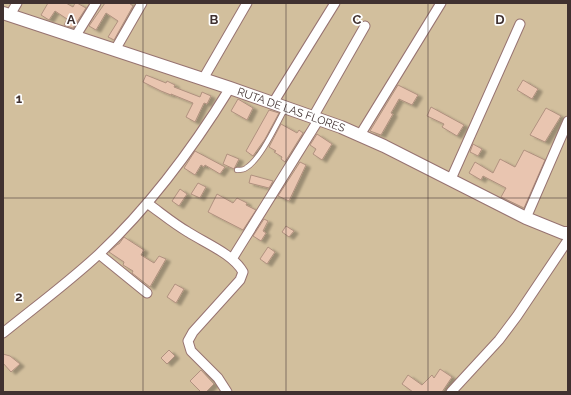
<svg xmlns="http://www.w3.org/2000/svg" width="571" height="395" font-family="Raleway,sans-serif">
	<style>
		.green { fill: #d2bf9d }
		.building { fill: #e9c5b0; stroke: #b0917f; filter: url(#shadow) }
		.lines { fill: none; stroke-linecap: round; stroke-linejoin: round }
		.service-casing { stroke: #977371; stroke-width: 6 }
		.minor-casing { stroke: #977371; stroke-width: 11 }
		.secondary-casing { stroke: #977371; stroke-width: 14 }
		.service { stroke: #fff; stroke-width: 4.5 }
		.minor { stroke: #fff; stroke-width: 9 }
		.secondary { stroke: #fff; stroke-width: 12 }
		.grid { fill: none; stroke: #403130; stroke-width: 1; stroke-opacity: 0.55 }
		.labels { text-anchor: middle; dominant-baseline: central; stroke-width: 3.5; stroke-linejoin: round; paint-order: stroke }
		.street-label { font-size: 11px; fill: #403130; stroke: #fff }
		.grid-label { font-size: 13px; text-anchor: middle; font-weight: bold; fill: #403130; stroke: #fff; stroke-width: 3.5; stroke-linejoin: round; paint-order: stroke }
	</style>
	<defs>
		<filter id="shadow"><feDropShadow dx="4.5" dy="2.5" stdDeviation="1" flood-color="#0004"/></filter>
	</defs>
	<rect width="100%" height="100%" fill="#fed6d4"/>
	<!-- green -->
	<path class="green" d="M3 3H568V392H3Z"/>
	<!-- building -->
	<path class="building" d="M48 3H66L73 7 75 3H77L86 8 73 28 64 25 67 19 55 11 49 20 41 15Z
		M105 3H129L133 6 114 40 108 37 118 21 106 13 96 30 89 26Z
		M146 75 166 83 167 81 175 85 174 87 200 97 202 92 211 96 207 104 204 103 195 122 186 117 193 103 171 94V95L161 91 143 82Z
		M523 80 538 89 532 99 517 90Z
		M398 85 418 95 412 105 399 99 391 113 393 114 381 135 370 131Z
		M238 99 253 108 247 120 231 111Z
		M431 107 464 125 457 136 442 127 444 124 427 116Z
		M546 108 561 116 545 142 530 135Z
		M269 110 279 113 265 139 253 156 246 151Z
		M281 124 297 133 299 130 303 133 285 162 281 159 282 157 274 152 276 151 269 147Z
		M317 134 332 144 322 160 313 154 316 149 310 145Z
		M473 144 482 149 478 156 470 152Z
		M524 150 545 160 524 208 501 197 506 188 483 176 481 180 469 173 475 162 493 173 500 159 515 167Z
		M195 151 225 167 220 174 205 165 204 167 201 165 195 175 184 168Z
		M227 154 239 159 234 169 223 164Z
		M300 162 306 165 289 201 278 196Z
		M251 175 273 181 269 188 249 183Z
		M198 183 206 187 200 198 191 194Z
		M180 189 187 194 179 206 172 201Z
		M217 194 233 203 237 198 247 203 246 205 256 210 243 230 208 212Z
		M264 219 268 221 263 231 266 233 261 241 253 236Z
		M286 226 294 231 289 237 282 232Z
		M124 237 144 250 141 255 154 263 159 256 166 259 150 287 132 273 133 271 123 265 124 262 109 252 118 244H119Z
		M268 247 275 252 267 264 260 259Z
		M175 284 184 289 176 303 167 297Z
		M169 350 175 356 167 364 161 358Z
		M3 354 10 356 20 364 11 372 3 363Z
		M440 369 452 377 442 392H413L402 384 408 375 422 385 432 375 434 378Z
		M201 370 214 384 206 392H201L190 381Z"/>
	<g class="lines">
		<!-- service casing -->
		<g class="service-casing">
			<path id="service" d="M237 170C240 170 244 170 246 168 261 159 276 125 285 109"/>
		</g>
		<!-- minor casing -->
		<g class="minor-casing">
			<path id="minor" d="M10 15 17 3
				M75 37 96 3
				M115 50 142 3
				M203 79 247 3
				M273 103 335 3
				M313 117 365 26
				M360 135 441 3
				M451 179 520 24
				M147 203C161 213 174 224 188 232 205 243 233 254 243 272L240 280 193 332 188 341 191 351 218 378 227 392
				M526 218 568 121
				M99 254 147 293
				M232 259 319 119
				M3 333C35 307 69 282 99 254 150 206 193 148 230 88
				M451 392 499 340 517 316 568 240"/>
		</g>
		<!-- secondary casing -->
		<g class="secondary-casing">
			<g id="secondary">
				<path id="s1" d="M3 13 230 88 341 127 384 146 526 218 563 233H568"/>
			</g>
		</g>
		<!-- service -->
		<use href="#service" class="service"/>
		<!-- minor -->
		<use href="#minor" class="minor"/>
		<!-- secondary -->
		<use href="#secondary" class="secondary"/>
	</g>
	<!-- grid -->
	<path class="grid" d="M143 3V392M286 3V392M428 3V392M3 198H568"/>
	<g class="labels">
		<!-- street labels -->
		<g class="street-label">
			<text stroke="none"><textPath href="#s1" startOffset="304">RUTA DE LAS FLORES</textPath></text>
		</g>
	</g>
	<g class="grid-label">
		<text x="71" y="24">A</text>
		<text x="214" y="24">B</text>
		<text x="357" y="24">C</text>
		<text x="500" y="24">D</text>
		<text x="19" y="103">1</text>
		<text x="19" y="301">2</text>
	</g>
	<!-- border -->
	<rect width="571" height="395" fill="none" stroke="#403130" stroke-width="8"/>
</svg>
